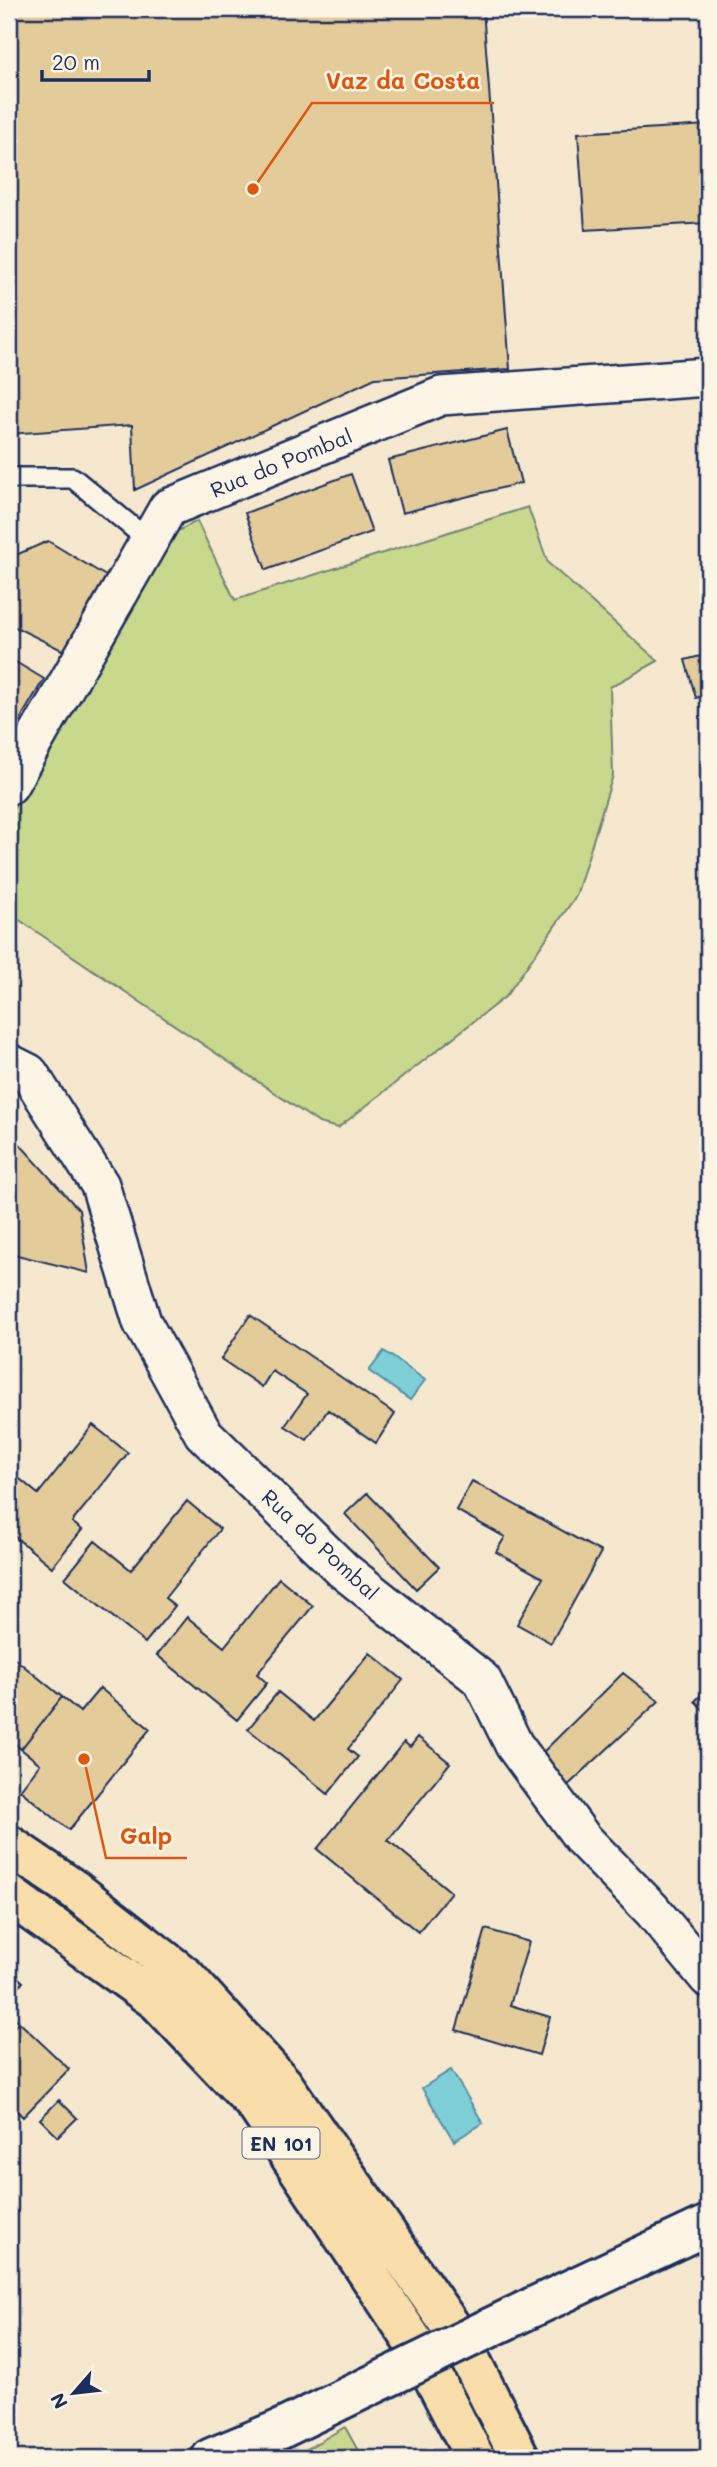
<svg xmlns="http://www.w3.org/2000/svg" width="717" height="2467" font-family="Mali,sans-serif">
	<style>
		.green { fill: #c8d88c; stroke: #728475; stroke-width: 2 }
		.water { fill: #7ecfd8; stroke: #568fa7; stroke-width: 2 }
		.building { fill: #e4cb9a; stroke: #1b2f5e; stroke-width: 2 }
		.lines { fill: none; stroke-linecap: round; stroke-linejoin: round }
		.lane-casing { stroke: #1b2f5e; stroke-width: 24 }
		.street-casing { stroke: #1b2f5e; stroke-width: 42 }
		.secondary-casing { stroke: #1b2f5e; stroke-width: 44 }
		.highway-casing { stroke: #1b2f5e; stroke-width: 44 }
		.lane { stroke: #fcf5e5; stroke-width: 19 }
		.street { stroke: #fcf5e5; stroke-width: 37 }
		.secondary { stroke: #fcf5e5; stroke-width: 38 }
		.highway { stroke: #f9deab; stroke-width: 38 }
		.secondary-bridge-casing { stroke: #1b2f5e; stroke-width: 44; stroke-linecap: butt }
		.secondary-bridge { stroke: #fcf5e5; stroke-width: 38 }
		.labels { text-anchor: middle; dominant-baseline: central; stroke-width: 5; stroke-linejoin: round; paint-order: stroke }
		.shield { fill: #fcf5e5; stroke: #5e6a86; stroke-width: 2 }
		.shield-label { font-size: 19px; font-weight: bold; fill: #1b2f5e }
		.street-label { font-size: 21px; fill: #1b2f5e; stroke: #fcf5e5 }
		.leader { fill: none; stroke: #de5710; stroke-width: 2.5 }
		.callout-dot { fill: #de5710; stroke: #fcf5e5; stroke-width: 2.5 }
		.callout-label { font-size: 23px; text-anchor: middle; font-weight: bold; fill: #de5710; stroke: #fcf5e5; stroke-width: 5; stroke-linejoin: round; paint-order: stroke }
	</style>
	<rect width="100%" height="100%" fill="#f5e8ce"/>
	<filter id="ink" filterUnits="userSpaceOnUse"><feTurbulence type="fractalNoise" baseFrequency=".0143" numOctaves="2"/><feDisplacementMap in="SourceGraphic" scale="14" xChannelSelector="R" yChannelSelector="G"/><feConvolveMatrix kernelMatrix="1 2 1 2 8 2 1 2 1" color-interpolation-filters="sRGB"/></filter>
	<g filter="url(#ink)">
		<!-- green -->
		<path class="green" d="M528 507 548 563 658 661 610 687 613 775 576 896 506 996 338 1128 319 1123 9 913V817L174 533 197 521 235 600Z
			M345 2427 362 2458H291Z"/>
		<!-- water -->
		<path class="water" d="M384 1351 425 1380 410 1400 369 1371Z
			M451 2070 483 2123 454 2141 422 2088Z"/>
		<!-- building -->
		<path class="building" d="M9 9H483L510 369 375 378 135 490 132 425 9 434Z
			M708 125V223L585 230 578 133Z
			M507 430 521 483 402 513 388 460Z
			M351 474 372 532 266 570 245 513Z
			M48 541 119 584 72 655 9 624V558Z
			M708 654V694L696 698 685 660Z
			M9 658 44 679 9 738Z
			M9 1139 18 1142 79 1210 89 1273 9 1253Z
			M250 1315 395 1414 376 1443 328 1410 307 1440 285 1426 307 1394 272 1371 262 1387 221 1359Z
			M93 1425 128 1453 72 1522 82 1530 52 1567 9 1532V1470L38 1494Z
			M472 1481 601 1552 551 1643 517 1624 543 1578 496 1552 505 1537 456 1510Z
			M367 1493 439 1567 416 1589 345 1514Z
			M187 1501 220 1529 165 1598 175 1606 145 1643 65 1578 95 1541 131 1570Z
			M279 1578 313 1606 257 1674 267 1683 237 1720 157 1655 187 1617 224 1647Z
			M370 1653 403 1680 348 1749 358 1757 328 1794 248 1729 278 1692 314 1721Z
			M9 1654 62 1697 21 1749 9 1739Z
			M623 1673 659 1701 564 1789 536 1759Z
			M100 1688 150 1729 69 1830 20 1790 40 1764 21 1749 62 1697 80 1712Z
			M708 1688V1715L695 1701Z
			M418 1737 450 1763 388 1840 451 1892 418 1932 317 1849 404 1742 410 1747Z
			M486 1929 529 1942 510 2005 550 2017 539 2055 456 2030Z
			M9 1969 23 1982 9 1997Z
			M9 2012 19 2022 9 2032Z
			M19 2022 69 2069 23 2117 9 2103V2032Z
			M59 2100 77 2118 58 2137 40 2119Z"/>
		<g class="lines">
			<!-- lane casing -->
			<g class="lane-casing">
				<path id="lane" d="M9 478H73L149 541"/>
			</g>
			<!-- street casing -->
			<g class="street-casing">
				<path id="street" d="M9 785 168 508 441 396 708 377
					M9 1063 29 1073 100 1185 142 1322 203 1433 343 1570 482 1680 514 1745 583 1839 652 1910 708 1978"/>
			</g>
			<!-- secondary casing -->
			<g class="secondary-casing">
				<path id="secondary" d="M533 2307 708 2225
					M211 2458 281 2429"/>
			</g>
			<!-- highway casing -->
			<g class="highway-casing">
				<path id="highway" d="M9 1845 75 1890 186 1977 283 2084 461 2341 520 2458
					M9 1895 157 2001 256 2105 421 2353 475 2458"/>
			</g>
			<!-- lane -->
			<use href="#lane" class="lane"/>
			<!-- street -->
			<use href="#street" class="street"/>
			<!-- secondary -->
			<use href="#secondary" class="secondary"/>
			<!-- highway -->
			<use href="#highway" class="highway"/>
			<!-- secondary-bridge casing -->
			<g class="secondary-bridge-casing">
				<path id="secondary-bridge" d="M281 2429 533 2307"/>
			</g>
			<!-- secondary-bridge -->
			<use href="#secondary-bridge" class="secondary-bridge"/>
		</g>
	</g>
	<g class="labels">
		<!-- shield labels -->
		<rect class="shield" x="242.5" y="2127.5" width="77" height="31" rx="5"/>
		<g class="shield-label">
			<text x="281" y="2143">EN 101</text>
		</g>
		<!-- street labels -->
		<g class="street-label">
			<text transform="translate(281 462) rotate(-22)">Rua do Pombal</text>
			<text transform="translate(321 1544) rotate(43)">Rua do Pombal</text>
		</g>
	</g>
	<!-- callouts -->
	<path class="leader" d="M253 189L312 103H494M84 1759L106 1858H187"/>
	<g class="callout-dot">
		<circle cx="253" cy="189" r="7"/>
		<circle cx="84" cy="1759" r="7"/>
	</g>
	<g class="callout-label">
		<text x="403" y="89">Vaz da Costa</text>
		<text x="146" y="1844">Galp</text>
	</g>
	<!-- margin -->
	<rect width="717" height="2467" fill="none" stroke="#fcf5e5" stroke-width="35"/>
	<rect x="18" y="18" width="682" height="2432" fill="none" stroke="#1b2f5e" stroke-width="2.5" filter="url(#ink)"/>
	<!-- north arrow -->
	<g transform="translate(74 2393) rotate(242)" stroke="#fcf5e5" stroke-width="5" paint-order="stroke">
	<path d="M0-5L12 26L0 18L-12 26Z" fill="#1b2f5e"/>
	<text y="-10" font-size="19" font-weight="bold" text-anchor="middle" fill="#1b2f5e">N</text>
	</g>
	<!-- scale -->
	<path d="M42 70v10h107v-10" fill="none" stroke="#1b2f5e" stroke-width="3.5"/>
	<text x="52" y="70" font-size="21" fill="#1b2f5e" stroke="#fcf5e5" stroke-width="5" paint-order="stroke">20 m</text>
</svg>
